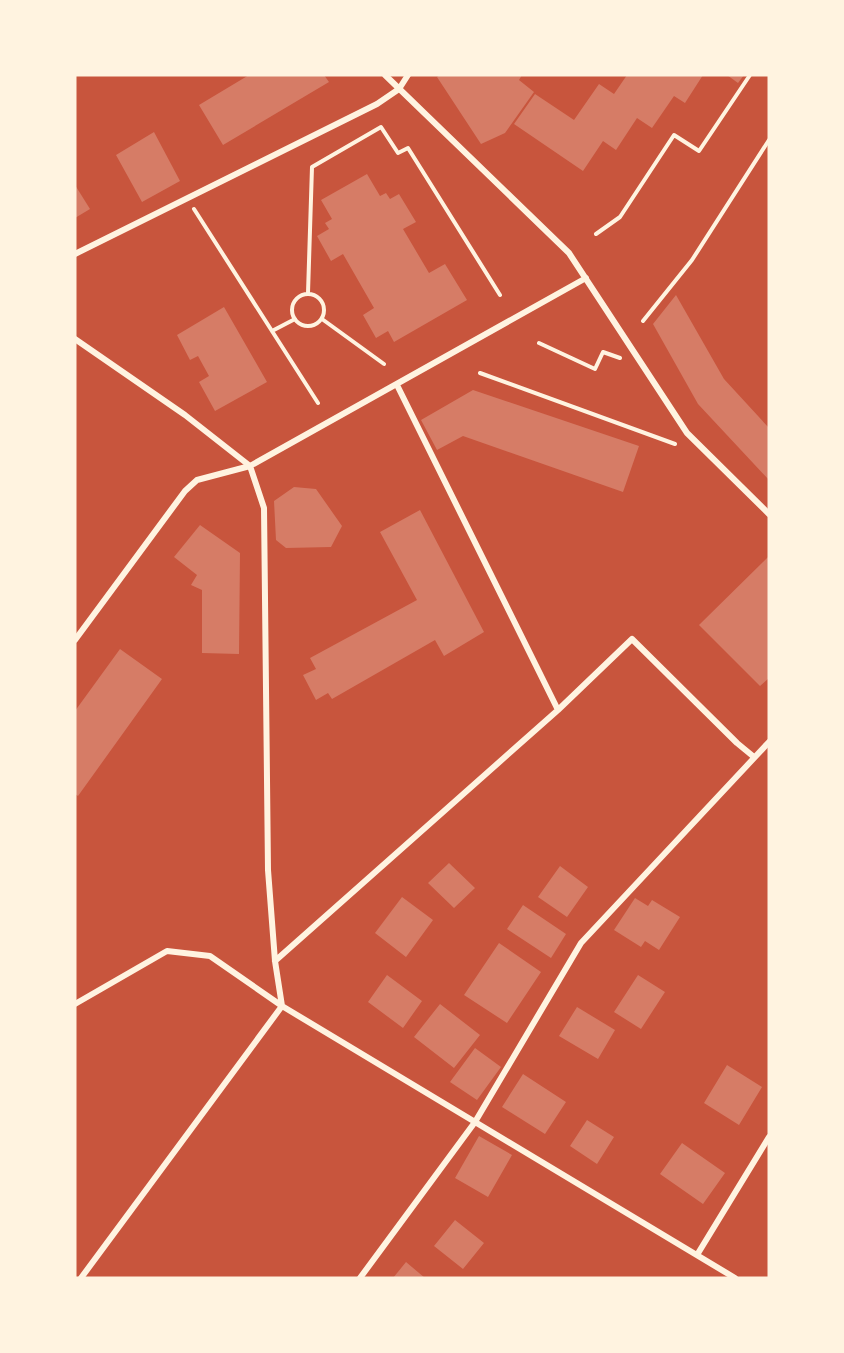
<svg xmlns="http://www.w3.org/2000/svg" width="844" height="1353" font-family="'Alegreya Sans',sans-serif">
	<style>
		.building { fill: #d67c66 }
		.lines { fill: none; stroke-linecap: round; stroke-linejoin: round }
		.path { stroke: #fff3e0; stroke-width: 4 }
		.minor { stroke: #fff3e0; stroke-width: 6 }
	</style>
	<rect width="100%" height="100%" fill="#c8553d"/>
	<!-- building -->
	<path class="building" d="M249 75H324L329 82 223 145 199 105Z
		M440 75H522L519 80 534 92 505 133 481 144 437 77Z
		M627 75H703L685 103 674 96 652 128 637 118 616 150 603 141 583 171 514 124 535 94 574 120 599 84 614 94Z
		M727 75H744L738 83Z
		M154 132 180 181 142 202 116 155Z
		M367 174 380 196 386 193 390 199 399 194 416 222 403 229 429 273 445 264 467 300 394 342 388 331 376 338 363 315 374 308 343 254 331 261 317 236 329 229 325 223 332 219 321 200Z
		M75 185 90 209 75 218Z
		M676 295 724 379 769 428V480L698 404 653 324Z
		M224 307 267 382 215 411 199 382 209 376 198 356 190 360 177 335Z
		M473 390 639 446 623 492 463 436 437 450 421 420Z
		M294 487 316 489 342 526 331 547 286 548 276 540 274 501Z
		M420 510 484 632 444 656 435 640 332 699 328 693 316 700 303 675 316 669 310 658 417 600 380 532Z
		M200 525 240 553 239 654 202 653V590L191 585 197 575 174 557Z
		M769 556V678L760 686 699 625Z
		M120 649 162 679 78 796 75 794V711Z
		M449 863 475 888 454 908 428 883Z
		M560 866 588 887 567 917 538 897Z
		M402 897 433 920 406 957 375 933Z
		M635 898 648 906 652 900 680 917 659 950 645 941 641 947 614 930Z
		M523 905 566 934 551 958 507 929Z
		M499 943 541 972 507 1023 464 995Z
		M387 975 422 1001 403 1028 368 1002Z
		M638 975 665 992 641 1029 614 1012Z
		M440 1004 480 1035 454 1068 414 1037Z
		M577 1007 615 1030 598 1059 559 1036Z
		M475 1048 501 1067 477 1100 450 1082Z
		M727 1065 762 1087 739 1125 704 1103Z
		M523 1074 566 1102 545 1134 502 1107Z
		M587 1120 614 1137 597 1164 570 1146Z
		M479 1136 512 1155 488 1197 455 1178Z
		M682 1143 725 1173 703 1204 660 1174Z
		M455 1220 484 1243 463 1269 434 1246Z
		M406 1262 425 1278H393Z"/>
	<g class="lines">
		<!-- path -->
		<path class="path" d="M194 209 318 403
			M596 234 620 217 674 135 699 151 750 75
			M308 293 312 167 381 127 398 153 408 148 500 295
			M292 310a16 16 0 1 1 32 0a16 16 0 1 1-32 0Z
			M322 319 384 364
			M643 321 692 260 769 140
			M272 331 295 319
			M539 343 595 369 603 352 620 358
			M480 373 675 444"/>
		<!-- minor -->
		<path class="minor" d="M385 75 569 253 687 433 769 514
			M75 254 377 104 399 89 408 75
			M75 339 185 415 250 466
			M397 385 558 710
			M75 640 185 491 197 480 250 466 586 278
			M275 961 558 710 632 639 737 743 754 757
			M75 1004 167 951 210 956 282 1006 735 1278
			M697 1255 769 1137
			M81 1278 282 1006 275 961 268 870 264 508 250 466
			M360 1278 475 1122 581 943 769 742"/>
	</g>
	<!-- border -->
	<rect width="844" height="1353" fill="none" stroke="#fff3e0" stroke-width="153"/>
</svg>
